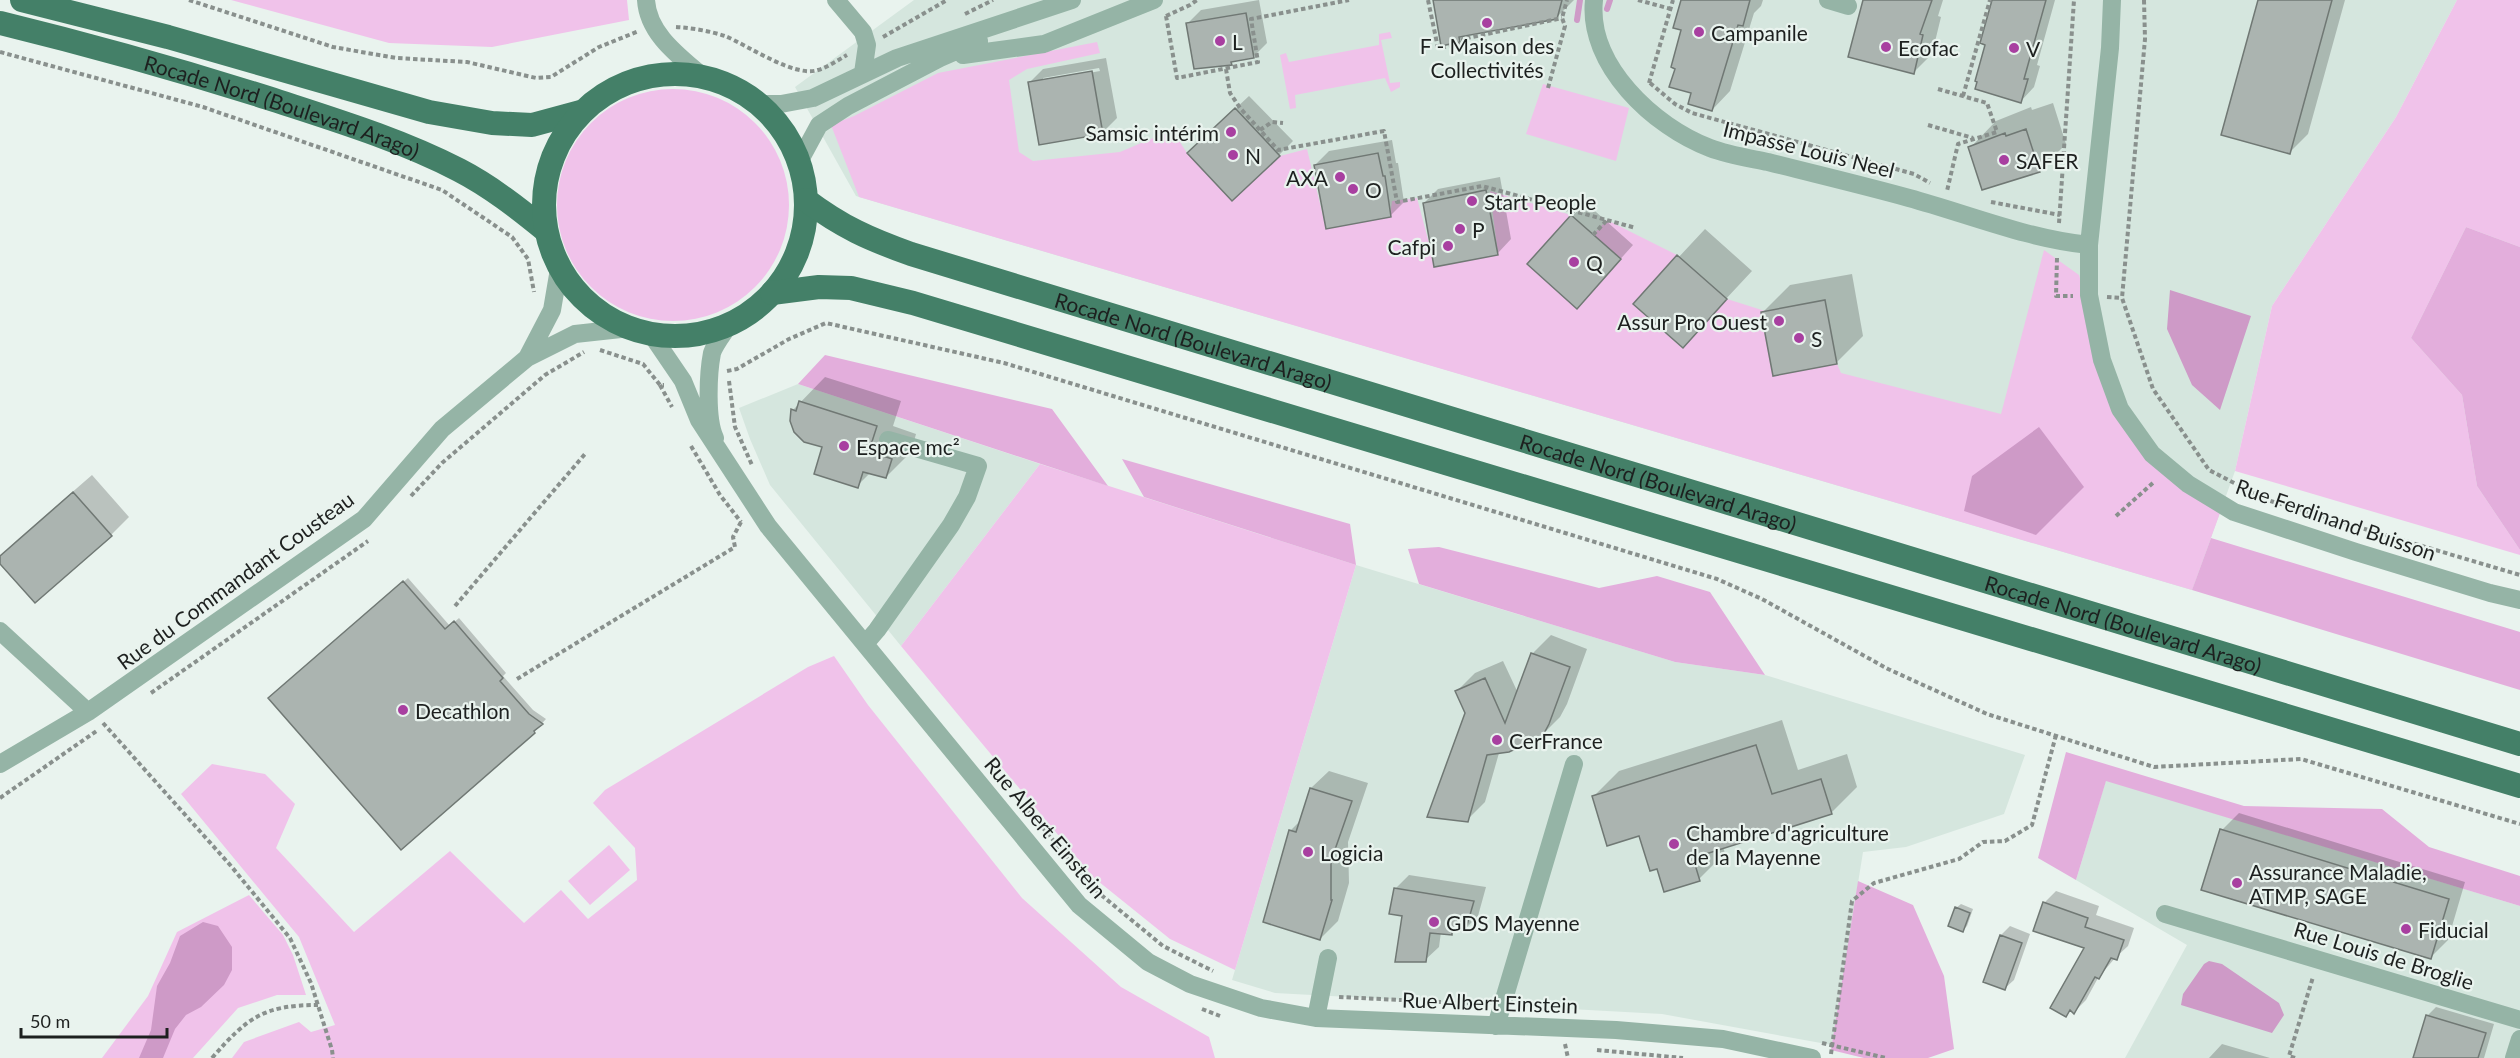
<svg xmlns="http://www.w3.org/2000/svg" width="2520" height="1058" font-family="Lato,sans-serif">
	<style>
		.built { fill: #d5e6de }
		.green { fill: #f0c2ea }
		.forest { fill: #e3aedc }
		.water { fill: #ce9ac7 }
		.shadow { fill: #0003; fill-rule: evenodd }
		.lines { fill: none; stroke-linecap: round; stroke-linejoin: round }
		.stream { stroke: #ce9ac7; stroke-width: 6 }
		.building { fill: #abb4b0; stroke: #707874; stroke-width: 1.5 }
		.path { stroke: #89908d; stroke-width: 4; stroke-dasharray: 4.5 3; stroke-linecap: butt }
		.minor { stroke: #95b4a6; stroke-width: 18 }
		.major { stroke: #448068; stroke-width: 24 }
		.poi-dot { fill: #a83fa0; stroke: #e9f3ee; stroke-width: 2 }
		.labels { text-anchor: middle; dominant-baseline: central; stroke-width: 4.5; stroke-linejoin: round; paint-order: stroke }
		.poi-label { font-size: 21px; fill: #1d201f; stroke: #e9f3ee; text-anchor: start }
		.street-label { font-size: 21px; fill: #1d201f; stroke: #e9f3ee }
	</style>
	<rect width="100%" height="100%" fill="#e9f3ee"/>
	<!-- built -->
	<path class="built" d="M914 0H2457L2396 117 2272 306 2235 471 2192 590 856 196 795 87Z
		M798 384 1040 464 901 646 770 485 750 439 739 408Z
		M1356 565 1675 662 1765 675 2025 755 2004 814 1906 847 1863 852 1832 1045 1662 1014 1275 993 1232 980Z
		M2106 780 2520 906V1058H2125L2187 945 2076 880Z"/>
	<!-- green -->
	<path class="green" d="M231 0H627L629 20 492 47 389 43Z
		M2457 0H2520V247L2466 227 2411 338 2462 395 2477 486 2520 550V555L2235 471 2272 306 2396 117Z
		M1390 32 1392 38 1381 40 1390 83 1400 82V87L1391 92 1385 78 1295 95 1296 108 1290 109 1280 55 1286 53 1289 62 1379 45V34Z
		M1097 42 1100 53 1027 69 1009 80 1019 152 1033 161 1120 152 1172 130 1187 153 1232 201 1280 156 1307 149 1326 229 1390 217 1392 201 1417 198 1435 266 1498 254 1490 191 1571 215 1527 264 1577 308 1621 260 1593 235 1607 220 1677 255 1633 304 1682 348 1727 299 1765 311 1774 376 1837 364 1841 373 2001 414 2044 250 2079 275 2121 420 2220 513 2192 590 859 197 831 125 854 116 938 73Z
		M1543 84 1629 108 1616 161 1526 134Z
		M557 205a116 116 0 1 1 232 0a116 116 0 1 1-232 0Z
		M1040 464 1356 565 1235 970 1170 939 1093 877 901 646Z
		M834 656 868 705 1022 898 1121 987 1209 1037 1215 1058H232L244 1042 299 1022 311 1032 335 1025 299 937 181 794 212 764 265 774 295 804 276 848 354 932 450 851 524 923 561 890 588 919 637 880 635 848 593 803 605 790 808 667Z
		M609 845 630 870 590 905 568 881Z
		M249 895 283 935 293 955 306 995H277L238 1008 193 1058H102L148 996 177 932Z"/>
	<!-- forest -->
	<path class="forest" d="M2466 227 2520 247V550L2477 486 2462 395 2411 338Z
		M825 355 1052 409 1108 486 798 384Z
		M1122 459 1350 524 1356 565 1144 497Z
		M2211 538 2520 632V690L2192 590Z
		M1439 547 1599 588 1657 576 1710 592 1765 675 1675 662 1419 584 1408 549Z
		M2066 752 2244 806 2382 809 2429 847 2520 876V906L2106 781 2076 880 2038 858Z
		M1858 881 1913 905 1944 976 1954 1049 1928 1058H1864L1831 1050Z"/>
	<!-- water -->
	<path class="water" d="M2170 290 2251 316 2220 410 2192 385 2167 329Z
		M2039 427 2084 487 2036 535 1964 511 1972 476Z
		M203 922 218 926 232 947V970L224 985 201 1007 186 1015 175 1029 163 1058H139L151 1030 157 986 170 963 180 936Z
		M2209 961 2222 964 2279 1003 2284 1015 2272 1033 2181 1005 2183 994 2204 964Z"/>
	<!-- shadow -->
	<path class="shadow" d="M1259 0 1267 43 1253 57 1234 60 1231 63 1187 24 1201 10Z
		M1434 0H1574L1557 17 1466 34 1459 41Z
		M1682 0H1763L1761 6 1754 13 1730 91 1712 110 1693 92 1676 68 1683 29Z
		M1865 0H1943L1938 16 1941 17 1932 54 1914 72Z
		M1994 0H2055L2037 65 2040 66 2034 87 2021 101Z
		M2260 0H2345L2308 134 2290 152Z
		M1106 58 1117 118 1103 132 1029 83 1043 69ZM1099 68 1100 71 1043 81V78Z
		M1249 96 1293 141 1279 155 1203 139Z
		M2053 103 2066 144 2039 171 1970 148 1996 121 2031 107 2032 110Z
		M1392 140 1396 163H1398L1404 202 1390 216 1315 165 1329 151Z
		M1500 177 1511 239 1498 253 1424 203 1438 189Z
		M1586 203 1633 245 1590 293 1572 216Z
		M1705 229 1752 271 1682 346 1635 304Z
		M1852 274 1863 336 1836 363 1763 312 1790 285Z
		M825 377 901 401 893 426 916 434 911 452 886 477 871 472 857 486 793 410Z
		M92 475 129 517 111 535 0 562V557L16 541Z
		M408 578 450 626 459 618 506 673 503 676 533 710 546 719 534 732 274 694Z
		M1551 635 1587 649 1567 704 1560 717 1541 736 1499 753 1485 802 1467 820V713L1457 691 1475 673 1503 661 1518 693 1533 653Z
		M1782 720 1798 770 1847 754 1857 787 1831 813 1723 847 1725 853 1699 879 1658 867 1640 834 1593 797 1619 771ZM1692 850 1697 865H1694Z
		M1329 771 1368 783 1348 842 1349 883 1338 921 1320 939 1290 831 1301 820 1311 788Z
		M2239 813 2465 882 2448 940 2431 957 2222 830Z
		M1409 875 1486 887 1478 916 1464 930 1456 929 1451 933 1441 932 1439 947 1425 960 1404 915 1395 889Z
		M2056 891 2099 906 2096 915 2134 928 2128 946 2115 958 2098 978 2086 1000 2074 1012 2072 1009 2066 1015 2086 948 2044 903Z
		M1961 904 1973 909 1967 926 1963 930 1956 908Z
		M2010 926 2030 934 2014 980 2004 989 1985 981 2001 935Z
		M2436 1007 2494 1024 2484 1058H2414L2427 1016Z
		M2222 1044 2270 1058H2209Z"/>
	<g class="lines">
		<!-- stream -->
		<path class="stream" d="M1607 9 1610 0
			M1577 20 1580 0"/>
	</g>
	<!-- building -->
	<path class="building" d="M1433 0H1562L1557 19 1459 37 1460 42 1441 46Z
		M1681 0H1750L1743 26 1738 25 1712 111 1688 104 1691 93 1669 87 1675 69 1671 67 1681 30 1673 28Z
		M1863 0H1932L1920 34 1923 35 1914 74 1848 57Z
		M1992 0H2046L2024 79H2028L2021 103 1975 89 1977 82 1975 81 1985 45 1980 43Z
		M2258 0H2332L2290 154 2221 135Z
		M1246 13 1254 58 1231 62 1232 65 1194 69 1186 23Z
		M1092 71 1103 134 1039 145 1028 82Z
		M1235 108 1280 156 1232 201 1187 153Z
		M2026 129 2040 172 1982 190 1968 147 2005 133 2006 136Z
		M1378 153 1383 176H1385L1391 217 1326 229 1314 165Z
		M1486 190 1498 255 1434 267 1423 203Z
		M1571 215 1621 259 1577 309 1527 264Z
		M1677 255 1727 299 1683 348 1633 304Z
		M1825 300 1837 364 1773 376 1761 312Z
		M799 401 877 426 869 451 892 459 886 478 863 472 858 488 814 474 822 447 804 442 794 432 790 421 791 409 796 411Z
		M73 492 112 536 35 603 0 564V556Z
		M403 581 445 629 454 621 503 678 500 681 529 714 543 724 534 731 535 733 401 850 268 698Z
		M1531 653 1570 667 1549 724 1542 737 1528 750 1524 745 1509 752 1487 755 1468 822 1427 817 1465 713 1455 691 1485 678 1505 723Z
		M1756 745 1772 794 1821 779 1832 814 1693 858 1700 881 1664 892 1657 869 1650 871 1639 836 1607 846 1592 796Z
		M1310 788 1352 801 1331 861V900H1332L1320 940 1263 922 1289 830 1296 832Z
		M2220 829 2449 899 2431 959 2201 890Z
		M1394 888 1474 901 1465 932 1452 930V935L1430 933 1426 962H1395L1402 916 1389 914Z
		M2043 902 2088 918 2085 927 2124 940 2117 960 2111 958 2099 979 2095 977 2074 1014 2070 1010 2066 1017 2050 1008 2084 948 2033 931Z
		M1955 907 1970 913 1963 932 1948 926Z
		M2000 935 2022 943 2005 990 1983 982Z
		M2426 1015 2486 1033 2478 1058H2413Z"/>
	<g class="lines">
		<!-- path -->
		<path class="path" d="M189 0 333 47 396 58 467 62 536 78 551 77 599 47 639 31
			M1428 0 1438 48 1463 44V39L1562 18
			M1638 0 1671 9
			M2144 0 2145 39 2122 298 2153 389 2209 470 2267 500 2520 575
			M965 14 993 0
			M1166 16 1190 5 1197 0
			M1166 16 1177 78 1258 62 1251 19 1349 0
			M676 27C692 28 710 31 725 36 749 46 795 78 818 70 828 67 838 60 847 55
			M883 37 947 0
			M0 52 203 107 442 190 512 237 528 259 534 292
			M1226 69 1230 93 1240 108 1278 150 1384 131 1397 202 1482 186 1636 228
			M1649 83 1673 0
			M1650 83 1675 104 1692 113 1914 174 1930 183
			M1548 88 1565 26 1562 18 1567 0
			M1938 89 1987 103 1997 132 1958 144 1947 191
			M1963 96 1990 0
			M1928 125 1973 138
			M1260 130 1272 122 1283 123
			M1991 202 2060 215
			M2059 223 2074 0
			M1593 235 1607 220
			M2057 258 2056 296H2073
			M2107 297 2122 298
			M600 350 643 364 660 385H664
			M727 371 737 369 789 339 826 323 1004 363 1717 579 1762 599 1888 669 1987 714 2154 767 2301 759 2520 824
			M729 381 735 427 752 465
			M660 385 672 407
			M691 446 720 495 741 522
			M411 496 442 463 545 375 584 352
			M2116 516 2155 481
			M455 606 585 454
			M517 679 735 547 733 537 741 522
			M151 693 368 541
			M103 723 231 866 290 938 311 983 332 1050 333 1058
			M0 798 98 730
			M1028 810 1094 889 1163 946 1213 971
			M1339 997 1484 1004
			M1202 1009 1220 1016
			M1822 1043 1886 1058
			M1565 1044 1568 1058
			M1597 1050 1683 1058
			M1831 1054 1852 901 1874 883 1959 859 1983 842 2005 841 2032 825 2056 735
			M212 1058C247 1018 263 1005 318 1005
			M2295 1058 2289 1056 2313 977"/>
		<!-- minor -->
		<path class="minor" d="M646 0C648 34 679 56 702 76
			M836 0 863 32 867 45 863 73
			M1594 0C1587 65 1654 127 1710 148 1728 155 1749 158 1768 162 1815 174 1862 185 1909 198 1968 214 2028 239 2089 245
			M1828 0 1848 6
			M2112 0 2110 48 2089 245V295L2102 360 2120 409 2152 454 2188 484 2234 512 2356 552 2490 593 2520 600
			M963 55 1044 44 1154 0
			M760 104H781L813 98 897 58 1072 0
			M799 162 819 125 848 106 940 58 979 41
			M651 334 683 381 699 420 768 526 1079 905 1148 962 1190 984 1261 1008 1316 1018 1616 1030 1723 1039 1812 1058
			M527 358 552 310 559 269
			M715 438C706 419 708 374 712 353 715 344 724 333 729 325
			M0 631 88 712
			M865 644 877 630 951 525 967 497 978 466 888 440
			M0 764 88 712 364 519 442 429 527 358 575 334 630 328
			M2165 914 2520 1020
			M1316 1018 1328 958
			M1496 1026 1574 764
			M2514 1058 2520 1039"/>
		<!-- major -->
		<g class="major">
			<path d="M22 0 168 37 429 112 492 123 532 125 580 112"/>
			<path id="s1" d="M0 23C90 45 179 70 268 98 332 119 399 139 459 170 490 186 518 208 545 230"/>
			<circle cx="675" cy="205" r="131"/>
			<path id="s2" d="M806 200C842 227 869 239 911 254L2520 744"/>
			<path d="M772 293 819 287 851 288 913 303 2520 786"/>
		</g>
	</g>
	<!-- markers -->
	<g class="poi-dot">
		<circle cx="1487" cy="23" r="6"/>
		<circle cx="1699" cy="32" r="6"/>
		<circle cx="1220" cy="41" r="6"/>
		<circle cx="1886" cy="47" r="6"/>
		<circle cx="2014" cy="48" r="6"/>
		<circle cx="1231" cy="132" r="6"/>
		<circle cx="1233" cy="155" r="6"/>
		<circle cx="2004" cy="160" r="6"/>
		<circle cx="1340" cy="177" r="6"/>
		<circle cx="1353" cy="189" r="6"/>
		<circle cx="1472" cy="201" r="6"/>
		<circle cx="1460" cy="229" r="6"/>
		<circle cx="1448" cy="246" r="6"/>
		<circle cx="1574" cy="262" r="6"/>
		<circle cx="1779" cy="321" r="6"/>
		<circle cx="1799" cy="338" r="6"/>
		<circle cx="844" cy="446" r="6"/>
		<circle cx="403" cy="710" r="6"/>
		<circle cx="1497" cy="740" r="6"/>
		<circle cx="1674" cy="844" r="6"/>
		<circle cx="1308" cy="852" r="6"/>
		<circle cx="2237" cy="883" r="6"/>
		<circle cx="1434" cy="922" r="6"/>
		<circle cx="2406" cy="929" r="6"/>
	</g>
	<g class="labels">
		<!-- poi labels -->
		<g class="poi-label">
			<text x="1711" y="32">Campanile</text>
			<text x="1232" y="41">L</text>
			<text x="1487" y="45" text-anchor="middle">F - Maison des<tspan x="1487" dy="24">Collectivités</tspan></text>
			<text x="1898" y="47">Ecofac</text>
			<text x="2026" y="48">V</text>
			<text x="1219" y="132" text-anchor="end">Samsic intérim</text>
			<text x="1245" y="155">N</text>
			<text x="2016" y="160">SAFER</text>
			<text x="1328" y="177" text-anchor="end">AXA</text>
			<text x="1365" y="189">O</text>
			<text x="1484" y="201">Start People</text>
			<text x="1472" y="229">P</text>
			<text x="1436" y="246" text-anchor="end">Cafpi</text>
			<text x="1586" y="262">Q</text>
			<text x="1767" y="321" text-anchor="end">Assur Pro Ouest</text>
			<text x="1811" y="338">S</text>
			<text x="856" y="446">Espace mc²</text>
			<text x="415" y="710">Decathlon</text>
			<text x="1509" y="740">CerFrance</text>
			<text x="1686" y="832">Chambre d'agriculture<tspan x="1686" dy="24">de la Mayenne</tspan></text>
			<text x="1320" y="852">Logicia</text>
			<text x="2249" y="871">Assurance Maladie,<tspan x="2249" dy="24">ATMP, SAGE</tspan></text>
			<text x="1446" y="922">GDS Mayenne</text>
			<text x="2418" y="929">Fiducial</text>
		</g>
		<!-- street labels -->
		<g class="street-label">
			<text stroke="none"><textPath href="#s1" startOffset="294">Rocade Nord (Boulevard Arago)</textPath></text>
			<text transform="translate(1809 149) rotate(14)">Impasse Louis Neel</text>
			<text stroke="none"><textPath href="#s2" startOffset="414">Rocade Nord (Boulevard Arago)</textPath></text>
			<text stroke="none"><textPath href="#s2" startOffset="900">Rocade Nord (Boulevard Arago)</textPath></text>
			<text transform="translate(2336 519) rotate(19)">Rue Ferdinand Buisson</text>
			<text transform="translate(235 580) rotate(-36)">Rue du Commandant Cousteau</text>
			<text stroke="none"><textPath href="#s2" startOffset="1386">Rocade Nord (Boulevard Arago)</textPath></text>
			<text transform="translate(1046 827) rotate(50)">Rue Albert Einstein</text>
			<text transform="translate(2384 955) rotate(17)">Rue Louis de Broglie</text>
			<text transform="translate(1490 1002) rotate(2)">Rue Albert Einstein</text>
		</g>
	</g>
	<!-- scale -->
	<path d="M21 1028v9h146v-9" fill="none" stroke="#1d201f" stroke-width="3"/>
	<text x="30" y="1028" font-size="18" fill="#1d201f" stroke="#e9f3ee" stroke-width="4.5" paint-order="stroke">50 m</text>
</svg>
